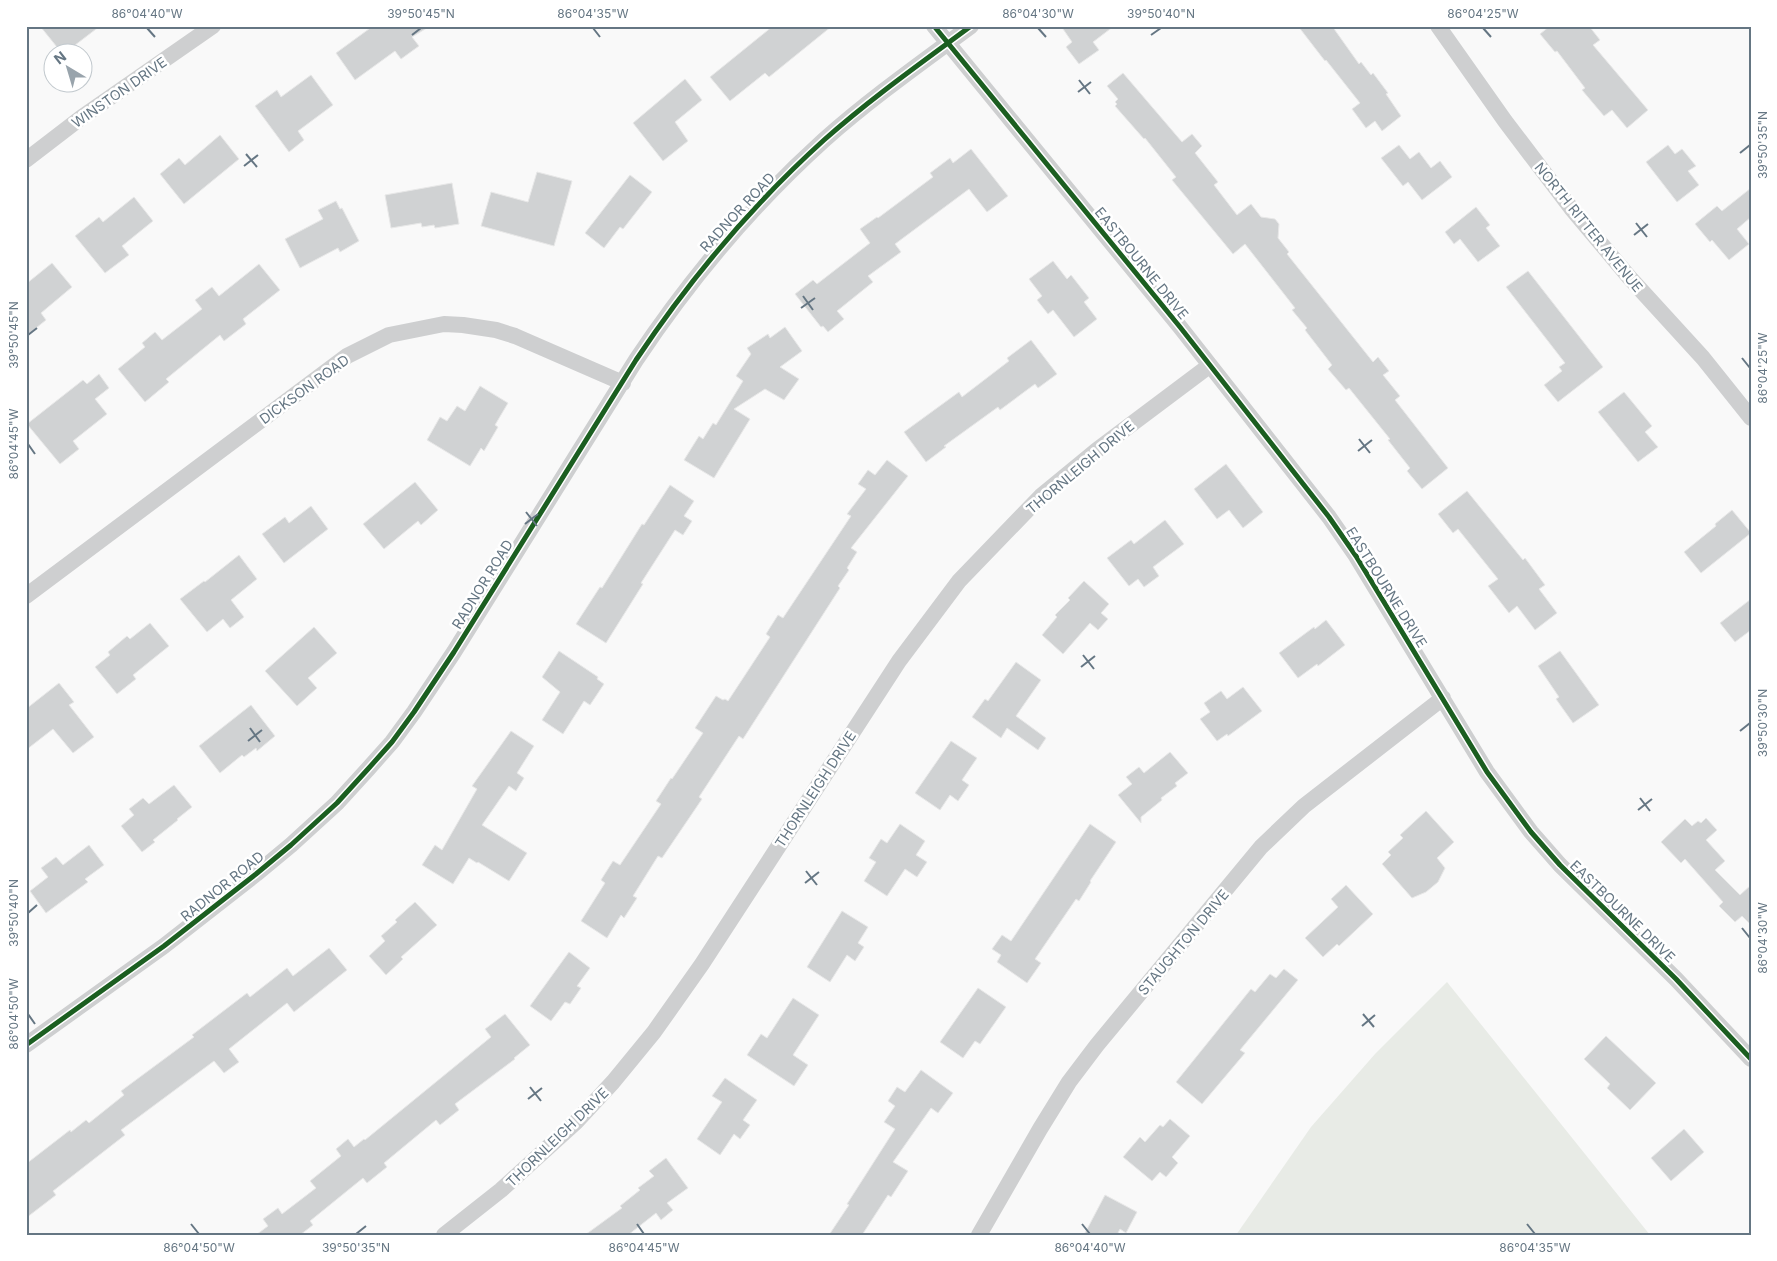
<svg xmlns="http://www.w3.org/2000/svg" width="1777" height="1261" font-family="Inter,sans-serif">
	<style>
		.green { fill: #e8ebe6 }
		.building { fill: #d0d2d3; stroke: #e8e8e8 }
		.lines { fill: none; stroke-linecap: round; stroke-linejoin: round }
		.street { stroke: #cecfd0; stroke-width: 16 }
		.cycleway-casing { stroke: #fff; stroke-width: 8 }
		.cycleway { stroke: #1b5e20; stroke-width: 5 }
		.ticks { fill: none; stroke: #657683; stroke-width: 2 }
		.labels { text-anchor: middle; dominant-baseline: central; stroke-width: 5; stroke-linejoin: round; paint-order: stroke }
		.street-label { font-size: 14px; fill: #657683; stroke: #fff }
		.neatline { fill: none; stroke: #657683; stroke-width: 2 }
		.ticks-label { font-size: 12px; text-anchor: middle; fill: #657683 }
	</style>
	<rect width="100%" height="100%" fill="#f9f9f9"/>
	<!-- green -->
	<path class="green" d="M1447 982 1650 1235H1236L1311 1127 1375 1054Z"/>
	<!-- building -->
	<path class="building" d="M40 26H100L66 52H61Z
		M373 26H430L412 37 419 46 401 59 395 51 355 80 336 53Z
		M773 26H832L769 77 765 73 730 101 710 77Z
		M1061 26H1114L1093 42 1099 50 1079 64 1066 47 1072 42Z
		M1298 26H1332L1359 64 1361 62 1371 75 1373 73 1388 93 1386 94 1401 116 1382 131 1375 121 1366 128 1352 109 1360 103 1326 60 1325 61Z
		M1550 26H1589L1600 40 1593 45 1648 110 1627 128 1612 110 1604 116 1582 90 1585 88 1557 51 1555 52 1540 34Z
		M1123 73 1182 142 1192 134 1202 146 1195 153 1218 182 1214 185 1237 215 1251 204 1261 217 1275 219 1279 224 1278 238 1289 252 1287 254 1373 362 1378 357 1389 371 1383 375 1400 396 1395 400 1448 468 1422 489 1407 471 1410 468 1388 440 1390 439 1349 388 1346 390 1328 369 1332 365 1305 330 1307 328 1292 310 1295 308 1245 244 1233 254 1172 180 1176 177 1145 138 1144 139 1115 106 1117 104 1115 102 1118 99 1107 86Z
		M311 75 333 105 298 131 304 140 289 152 255 106 277 90 281 97Z
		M685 79 702 100 675 122 688 141 663 161 633 123Z
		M220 135 239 159 184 204 160 174 179 158 185 165Z
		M1399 145 1410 159 1419 152 1431 168 1440 161 1452 177 1422 200 1408 182 1403 186 1381 158Z
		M1668 145 1675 154 1682 149 1696 166 1688 171 1699 185 1677 202 1646 162Z
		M971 149 1008 196 987 212 969 189 895 244 901 252 868 276 873 282 837 311 844 319 828 332 823 326 821 327 795 294 813 280 817 284 870 243 860 229 877 217 878 218 933 177 930 173 950 158 953 163Z
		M537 172 572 181 554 246 481 226 491 192 528 202Z
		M630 175 652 192 623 229 620 227 604 248 585 233Z
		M452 183 459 224 435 228 434 225 422 227 421 223 391 228 385 195Z
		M1751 188V217L1737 229 1749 244 1729 260 1712 240 1710 242 1695 224 1717 206 1722 211Z
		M134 197 153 221 122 246 129 255 105 273 75 236 99 217 103 222Z
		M336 201 340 209 342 208 359 241 340 252 338 248 300 268 285 239 323 219 318 210Z
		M1476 207 1490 225 1486 228 1500 246 1478 262 1460 239 1454 244 1445 232Z
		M1053 261 1067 279 1071 275 1089 298 1084 302 1097 319 1074 337 1053 310 1048 314 1037 300 1042 296 1029 279Z
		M52 263 72 287 41 313 46 320 26 336V284Z
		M259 264 280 290 243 319 246 324 224 341 220 335 166 379 169 382 145 402 118 369 145 347 142 343 155 332 162 340 202 309 195 300 212 287 219 296Z
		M1528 271 1603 367 1558 402 1544 385 1562 371 1559 367 1565 363 1506 287Z
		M785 327 802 351 780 367 799 379 784 400 765 389 734 409 750 419 714 478 684 460 699 436 703 439 713 423 716 425 743 381 736 376 751 354 747 348 768 334 770 338Z
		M1031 340 1057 374 1038 388 1035 384 1000 410 998 407 944 446 946 447 926 462 904 432 959 392 962 397 1009 361 1007 358Z
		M99 374 109 388 95 399 107 414 73 441 79 449 60 464 27 424 83 380 87 384Z
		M480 386 508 403 495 425 498 427 484 451 481 448 470 466 427 440 440 417 447 421 457 406 465 411Z
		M1624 392 1652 426 1645 432 1658 447 1638 462 1598 412Z
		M887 460 908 476 851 548 857 552 847 568 849 570 838 586 840 588 743 739 739 736 699 797 702 799 662 858 658 856 633 896 637 898 624 918 621 915 607 938 581 921 605 883 601 880 613 861 620 865 661 804 656 801 671 778 672 779 703 733 695 728 716 696 723 700 725 699 728 701 770 637 766 634 778 615 783 618 851 516 847 514 866 489 858 484 868 470 875 475Z
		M1226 464 1263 512 1243 528 1229 510 1217 519 1194 489Z
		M415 482 438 510 421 525 418 521 384 549 363 524Z
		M670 485 694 501 684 516 692 521 683 535 675 530 641 583 643 584 606 643 576 624 600 587 602 588 642 524 644 525Z
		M1467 491 1523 560 1525 558 1545 585 1539 589 1557 613 1535 630 1517 606 1509 613 1488 586 1498 579 1458 529 1453 533 1438 514Z
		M311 506 328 529 284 563 262 534 285 517 289 523Z
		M1732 510 1751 533 1701 573 1684 552 1716 526 1715 524Z
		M1165 520 1184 544 1153 567 1159 576 1144 587 1138 579 1129 586 1107 558 1131 540 1134 544Z
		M239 555 257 579 231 600 244 617 230 628 223 619 207 632 180 599 204 581 205 582Z
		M1084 581 1109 604 1101 613 1108 619 1098 630 1090 623 1063 654 1042 635 1057 617 1055 615 1070 600 1068 598Z
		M1751 599V630L1735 642 1720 623Z
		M1326 620 1345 645 1318 666 1317 664 1298 678 1279 653 1314 627 1315 629Z
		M150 623 169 646 133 675 136 679 117 694 95 667 110 655 108 652 127 636 130 639Z
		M314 627 337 653 308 678 317 688 297 706 265 671Z
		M559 651 598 677 597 679 604 684 590 705 584 701 563 734 542 720 560 692 542 677Z
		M1560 651 1599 705 1573 723 1556 699 1559 697 1538 666Z
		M1016 662 1041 680 1016 716 1046 738 1038 750 1007 728 1001 738 972 717 985 699 988 701Z
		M59 683 74 702 69 705 94 737 73 753 53 729 26 750V709Z
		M1243 687 1262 711 1228 736 1227 734 1217 741 1200 719 1210 712 1204 703 1221 691 1227 699Z
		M251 705 275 736 257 751 256 748 244 757 242 755 220 773 199 746Z
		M511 731 534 746 517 773 524 778 516 791 509 786 482 825 527 853 509 881 478 862 477 863 469 858 453 884 422 865 435 845 442 850 477 789 472 786Z
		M951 741 977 758 962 780 969 785 958 801 950 795 940 810 915 793Z
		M1170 752 1188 773 1175 783 1177 786 1161 798 1162 800 1141 817V823L1118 795 1132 784 1126 777 1139 767 1144 773Z
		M174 785 192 807 177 819 178 820 153 840 155 842 142 852 121 826 134 815 129 809 143 798 149 804Z
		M1426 811 1454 842 1437 858 1445 868 1438 882 1426 892 1412 898 1382 864 1391 855 1388 852 1403 838 1400 835Z
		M1706 818 1717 830 1706 840 1725 861 1715 870 1740 895 1751 885V925L1742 916 1735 922 1719 906 1723 902 1685 859 1681 863 1661 842 1685 819 1692 826 1698 821 1701 823Z
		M900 824 925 841 916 855 927 862 917 877 905 869 887 896 864 881 876 862 869 858 881 839 887 843Z
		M1090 824 1116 842 1090 881 1091 882 1079 901 1076 899 1035 959 1041 963 1027 983 997 962 1001 955 992 949 1002 935 1011 941Z
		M89 845 104 865 85 879 88 882 46 913 30 891 48 877 41 868 56 857 63 865Z
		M1346 885 1373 914 1339 946 1337 944 1323 957 1305 938 1338 907 1331 899Z
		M415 902 437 925 401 957 403 959 386 975 369 956 385 941 381 936 397 922 395 920Z
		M842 911 868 927 858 943 864 947 855 961 847 955 830 982 807 967Z
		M329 948 347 970 294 1012 287 1003 229 1049 239 1062 224 1073 214 1061 121 1130 125 1135 53 1191 56 1195 26 1218V1164L70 1130 71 1132 86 1120 89 1123 124 1095 121 1091 194 1037 192 1035 247 993 250 997 287 968 293 976Z
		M569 952 590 968 577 986 581 988 570 1004 565 1002 551 1021 530 1006Z
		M1284 969 1298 980 1240 1050 1245 1053 1202 1104 1176 1082 1251 989 1255 992 1270 974 1276 978Z
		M978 988 1006 1007 980 1044 975 1041 963 1058 940 1042Z
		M793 998 819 1015 793 1055 808 1065 794 1086 747 1055 761 1034 767 1038Z
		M505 1014 530 1045 514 1058 515 1059 455 1104 459 1110 440 1125 436 1120 384 1163 387 1167 367 1183 363 1178 310 1221 313 1225 300 1235H256L268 1226 263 1219 278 1208 282 1214 316 1188 310 1181 341 1156 336 1149 348 1139 354 1147 364 1139 365 1140 491 1037 485 1029Z
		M1606 1036 1656 1083 1630 1110 1607 1088 1610 1084 1584 1059Z
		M921 1070 953 1093 938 1113 931 1108 893 1162 908 1171 891 1197 888 1195 862 1235H829L849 1205 847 1204 895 1129 884 1122 895 1106 888 1101 897 1087 905 1092Z
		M725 1078 757 1100 743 1120 750 1125 740 1139 734 1134 720 1155 697 1139 722 1102 712 1096Z
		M1170 1119 1190 1136 1172 1157 1178 1163 1166 1177 1160 1172 1152 1181 1123 1157 1140 1137 1145 1142 1160 1125 1163 1127Z
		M1684 1129 1704 1152 1671 1181 1651 1158Z
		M666 1158 688 1188 667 1203 673 1210 661 1220 656 1213 628 1235H585L622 1208 620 1206 640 1190 638 1188 654 1176 649 1171Z
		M1105 1195 1137 1212 1126 1233 1120 1229 1117 1235H1084Z"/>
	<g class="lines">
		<!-- street -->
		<path class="street" d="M934 26 1180 327 1329 517 1356 556 1487 772 1531 832 1560 865 1676 979 1751 1059
			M1438 26 1505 121 1571 208 1629 277 1703 358 1751 418
			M26 160 82 117 213 26
			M26 596 347 356 389 335 444 324 463 325 496 330 515 336 623 383
			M26 1045 164 946 256 874 291 845 337 803 368 769 392 742 414 712 454 652 636 360C690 279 752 205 824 140 870 99 921 63 971 26
			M444 1235 501 1190 576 1122 613 1082 654 1032 702 964 899 661 959 581 1041 496 1097 450 1209 366
			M979 1235 1040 1129 1069 1082 1097 1045 1261 847 1304 806 1443 698"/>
		<!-- cycleway casing -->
		<g class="cycleway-casing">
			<path id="cycleway" d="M934 26 1180 327 1329 517 1356 556 1487 772 1531 832 1560 865 1676 979 1751 1059
				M26 1045 164 946 256 874 291 845 337 803 368 769 392 742 414 712 454 652 636 360C690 279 752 205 824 140 870 99 921 63 971 26"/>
		</g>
		<!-- cycleway -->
		<use href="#cycleway" class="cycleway"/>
	</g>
	<!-- ticks -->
	<path class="ticks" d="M147 28 155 37M593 28 600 37M1038 28 1046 37M1483 28 1491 37M412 35 421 28M1151 35 1161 28M1079 80 1090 94M1078 92 1091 82M1740 153 1750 145M246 154 257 167M244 166 258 155M1636 223 1647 237M1634 235 1648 224M803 296 813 310M801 308 815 298M28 335 37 328M1742 358 1750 368M1359 439 1370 453M28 444 35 454M1358 451 1372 440M526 512 537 526M525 524 538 514M1083 655 1094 669M1081 667 1095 656M250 728 260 742M1740 731 1750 723M248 741 262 730M1640 798 1650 811M1638 810 1652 799M806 871 817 885M805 883 819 872M28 913 37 905M1742 928 1750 938M28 1014 35 1024M1363 1014 1374 1027M1362 1026 1375 1015M530 1087 541 1101M528 1099 542 1088M191 1224 199 1234M637 1224 644 1234M1082 1224 1090 1234M1527 1224 1535 1234M356 1234 366 1226"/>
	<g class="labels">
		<!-- street labels -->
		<g class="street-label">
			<text transform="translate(119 92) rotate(-35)">WINSTON DRIVE</text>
			<text transform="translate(737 212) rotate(-47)">RADNOR ROAD</text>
			<text transform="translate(1589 227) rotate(51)">NORTH RITTER AVENUE</text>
			<text transform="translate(1142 263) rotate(51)">EASTBOURNE DRIVE</text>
			<text transform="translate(304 389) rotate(-36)">DICKSON ROAD</text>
			<text transform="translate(1080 467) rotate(-40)">THORNLEIGH DRIVE</text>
			<text transform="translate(482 584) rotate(-58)">RADNOR ROAD</text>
			<text transform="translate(1387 587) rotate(58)">EASTBOURNE DRIVE</text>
			<text transform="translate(815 789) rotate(-57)">THORNLEIGH DRIVE</text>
			<text transform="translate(222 886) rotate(-39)">RADNOR ROAD</text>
			<text transform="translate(1623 911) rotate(44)">EASTBOURNE DRIVE</text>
			<text transform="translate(1183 942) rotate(-50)">STAUGHTON DRIVE</text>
			<text transform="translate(557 1137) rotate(-44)">THORNLEIGH DRIVE</text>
		</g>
	</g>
	<!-- border -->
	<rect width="1777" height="1261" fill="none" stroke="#ffffff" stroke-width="55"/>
	<!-- north arrow -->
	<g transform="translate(68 68) rotate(322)"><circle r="24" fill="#ffffff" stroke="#c1c8cd"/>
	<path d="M0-4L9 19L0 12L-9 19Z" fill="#99a4ac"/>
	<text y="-8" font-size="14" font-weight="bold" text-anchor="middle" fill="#657683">N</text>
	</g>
	<rect x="28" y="28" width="1722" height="1206" class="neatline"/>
	<g class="ticks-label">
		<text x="147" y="18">86°04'40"W</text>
		<text x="421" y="18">39°50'45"N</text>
		<text x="593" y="18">86°04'35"W</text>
		<text x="1038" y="18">86°04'30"W</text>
		<text x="1161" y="18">39°50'40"N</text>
		<text x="1483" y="18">86°04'25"W</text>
		<text transform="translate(1763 145) rotate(-90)" y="4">39°50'35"N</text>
		<text transform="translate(14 335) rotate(-90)" y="4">39°50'45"N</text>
		<text transform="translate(1763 368) rotate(-90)" y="4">86°04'25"W</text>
		<text transform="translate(14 444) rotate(-90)" y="4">86°04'45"W</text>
		<text transform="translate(1763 723) rotate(-90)" y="4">39°50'30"N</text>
		<text transform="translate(14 913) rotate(-90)" y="4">39°50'40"N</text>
		<text transform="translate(1763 938) rotate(-90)" y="4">86°04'30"W</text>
		<text transform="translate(14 1014) rotate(-90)" y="4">86°04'50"W</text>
		<text x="199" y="1252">86°04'50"W</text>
		<text x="356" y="1252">39°50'35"N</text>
		<text x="644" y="1252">86°04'45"W</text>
		<text x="1090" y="1252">86°04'40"W</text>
		<text x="1535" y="1252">86°04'35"W</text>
	</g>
</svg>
